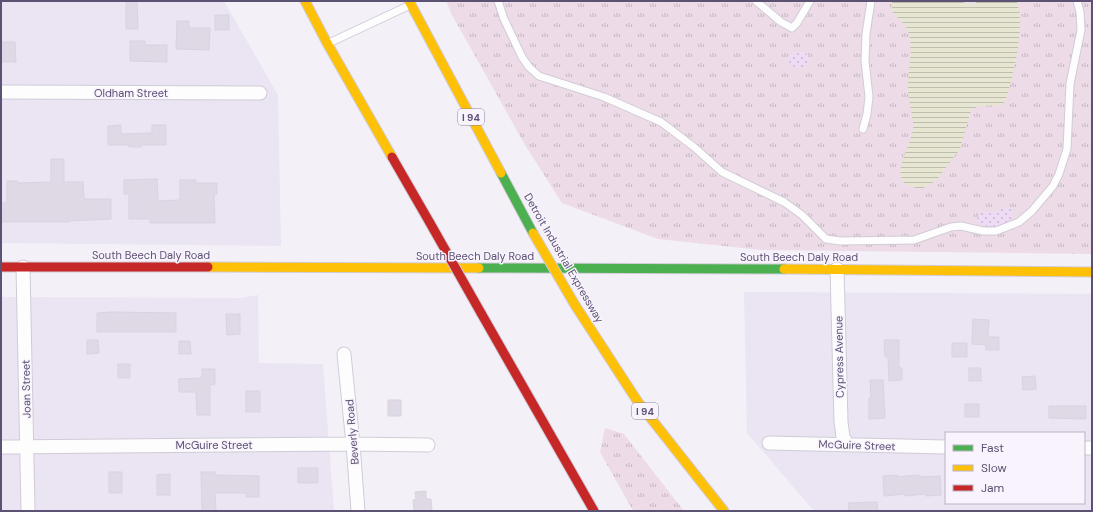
<svg xmlns="http://www.w3.org/2000/svg" width="1093" height="512" font-family="'DM Sans',sans-serif">
	<style>
		.residential { fill: #ebe4f2; fill-rule: evenodd }
		.grass { fill: url(#grass-tufts) }
		.sand { fill: url(#sand-dots) }
		.water { fill: url(#water-rules) }
		.building { fill: #dfd9e5; stroke: #d7d3e0 }
		.lines { fill: none; stroke-linecap: round; stroke-linejoin: round }
		.lane-casing { stroke: #d0ccd6; stroke-width: 9 }
		.street-casing { stroke: #d0ccd6; stroke-width: 15 }
		.fast-casing { stroke: #d1ccd7; stroke-width: 11 }
		.slow-casing { stroke: #d1ccd7; stroke-width: 11 }
		.jam-casing { stroke: #d1ccd7; stroke-width: 11 }
		.lane { stroke: #fdfdfe; stroke-width: 7 }
		.street { stroke: #fdfdfe; stroke-width: 13 }
		.fast { stroke: #4caf50; stroke-width: 9 }
		.slow { stroke: #ffc107; stroke-width: 9 }
		.jam { stroke: #c62828; stroke-width: 9 }
		.slow-bridge-casing { stroke: #d1cdd8; stroke-width: 11; stroke-linecap: butt }
		.jam-bridge-casing { stroke: #d1cdd8; stroke-width: 11; stroke-linecap: butt }
		.slow-bridge { stroke: #ffc107; stroke-width: 9 }
		.jam-bridge { stroke: #c62828; stroke-width: 9 }
		.labels { text-anchor: middle; dominant-baseline: central; stroke-width: 3; stroke-linejoin: round; paint-order: stroke }
		.shield { fill: #f9f3fd; stroke: #8b829c; stroke-width: 1 }
		.shield-label { font-size: 10px; font-weight: bold; fill: #5c5273 }
		.street-label { font-size: 11px; fill: #5c5273; stroke: #f9f3fd }
	</style>
	<defs>
		<pattern id="grass-tufts" width="24" height="20" patternUnits="userSpaceOnUse"><rect width="24" height="20" fill="#eddce7"/><path d="M3 7l-1-3M5 7V3M7 7l1-3M15 17l-1-3M17 17v-4M19 17l1-3" fill="none" stroke="#c3b5c0"/></pattern>
		<pattern id="sand-dots" width="8" height="8" patternUnits="userSpaceOnUse"><rect width="8" height="8" fill="#eedcf6"/><path d="M2 2h.1M6 6h.1" fill="none" stroke="#c4b5cc" stroke-width="1.8" stroke-linecap="round"/></pattern>
		<pattern id="water-rules" width="6" height="5" patternUnits="userSpaceOnUse"><rect width="6" height="5" fill="#e6e6d3"/><path d="M0 2.5h6" fill="none" stroke="#bebdb0"/></pattern>
	</defs>
	<rect width="100%" height="100%" fill="#f4f0f8"/>
	<!-- residential -->
	<path class="residential" d="M1 1H224L278 95 281 246 1 243Z
		M744 292 1092 294V511H814L747 433ZM946 433H1084V503H946Z
		M258 295 259 363 323 364 334 511H1V297L240 298Z"/>
	<!-- grass -->
	<path class="grass" d="M446 1H1092V254L761 250 658 239 562 203 525 145 452 15Z
		M605 428 624 434 684 511H633L600 452Z"/>
	<!-- sand -->
	<path class="sand" d="M795 52H802L808 55C810 73 788 71 788 57Z
		M1007 206 1013 210 1011 220C1003 227 987 229 978 222L977 219 980 213 983 212H996Z"/>
	<!-- water -->
	<path class="water" d="M892 1H961L965 3 975 4 977 1H1017C1025 26 1014 74 1006 99L1002 105 979 106 971 110 960 149 938 178 931 184 921 189C913 187 903 186 901 177 898 163 910 146 913 130 914 115 908 102 908 88 907 68 916 47 906 27 903 22 896 17 892 11Z"/>
	<!-- building -->
	<path class="building" d="M126 1H137L138 29H126Z
		M215 15H229V30H215Z
		M177 21H189V28H210L209 50 176 49Z
		M130 41H145V45H167V62L130 61Z
		M1 42H15L16 62H1Z
		M121 125V134L152 133V125H166V145H141V147H129V145H108V126Z
		M51 159H64V182H83L84 199H111V219L69 221V222H1V203H7V181H18V183L51 182Z
		M157 179 158 201 180 200V180H196V183H217V194H214L215 223H150V219H129V194H124V180Z
		M112 312 176 313V332H97V313Z
		M226 314H240V334L227 335Z
		M973 319 989 320 988 337H999V350H986V345L972 344Z
		M87 340H98L99 353 87 354Z
		M884 340H899V368H902V380L889 381 888 357H885Z
		M179 341H190L191 354H179Z
		M952 343H967V357H952Z
		M118 364H130V378H118Z
		M969 368H981V381H969Z
		M202 369H215V384L210 385V415H197L196 392H179V379L202 378Z
		M1035 376 1036 389 1023 390 1022 377Z
		M870 380H883L885 418 869 419V398H871Z
		M246 391H260V412H246Z
		M388 400H401V416H388Z
		M965 404H979V417H965Z
		M1049 406H1086V419L1049 418Z
		M298 468H318V483H298Z
		M109 472H122V493H109Z
		M201 472H215V475L259 476V497H246V493H215L216 511H202Z
		M170 474V495H157V475Z
		M897 475V477L919 475V477L940 476 941 495 926 496V494L905 496V494L884 496 883 476Z
		M426 491V499H431L432 511H414L413 500H416L415 492Z
		M877 502 878 511H849L848 503Z"/>
	<g class="lines">
		<!-- lane casing -->
		<g class="lane-casing">
			<path id="lane" d="M498 1 504 19 522 57 529 67 539 76 604 97 661 122 694 147 722 172 784 202 802 215 826 239 840 241 914 240 951 227 961 226 983 231H996L1019 222 1032 211 1053 186 1059 174 1067 149 1070 84 1081 30 1080 12 1077 1
				M756 1 781 22 792 28 797 23 810 1
				M329 43 408 6
				M863 129 867 114 869 97 865 61 866 34 871 1"/>
		</g>
		<!-- street casing -->
		<g class="street-casing">
			<path id="street" d="M1 92 260 93
				M23 267 28 511
				M837 269 841 422 843 437 847 444
				M344 354 353 444 358 511
				M769 443 946 447
				M1 447 353 444 428 445
				M1084 448H1092"/>
		</g>
		<!-- fast casing -->
		<g class="fast-casing">
			<path id="fast" d="M501 173 533 233
				M479 268 784 269"/>
		</g>
		<!-- slow casing -->
		<g class="slow-casing">
			<path id="slow" d="M305 1 327 43 392 157
				M409 1 501 173
				M208 267 479 268
				M784 269 1092 272
				M575 305 638 402 724 511"/>
		</g>
		<!-- jam casing -->
		<g class="jam-casing">
			<path id="jam" d="M392 157 430 223
				M1 267H208
				M481 313 594 511"/>
		</g>
		<!-- lane -->
		<use href="#lane" class="lane"/>
		<!-- street -->
		<use href="#street" class="street"/>
		<!-- fast -->
		<use href="#fast" class="fast"/>
		<!-- slow -->
		<use href="#slow" class="slow"/>
		<!-- jam -->
		<use href="#jam" class="jam"/>
		<!-- slow-bridge casing -->
		<g class="slow-bridge-casing">
			<path id="slow-bridge" d="M533 233 575 305"/>
		</g>
		<!-- jam-bridge casing -->
		<g class="jam-bridge-casing">
			<path id="jam-bridge" d="M430 223 481 313"/>
		</g>
		<!-- slow-bridge -->
		<use href="#slow-bridge" class="slow-bridge"/>
		<!-- jam-bridge -->
		<use href="#jam-bridge" class="jam-bridge"/>
	</g>
	<g class="labels">
		<!-- shield labels -->
		<g class="shield">
			<rect x="458" y="109" width="26" height="16" rx="3"/>
			<rect x="632" y="403" width="26" height="16" rx="3"/>
		</g>
		<g class="shield-label">
			<text x="471" y="117">I 94</text>
			<text x="645" y="411">I 94</text>
		</g>
		<!-- street labels -->
		<g class="street-label">
			<text x="131" y="93">Oldham Street</text>
			<text x="151" y="255">South Beech Daly Road</text>
			<text x="475" y="256">South Beech Daly Road</text>
			<text x="799" y="257">South Beech Daly Road</text>
			<text transform="translate(564 258) rotate(60)">Detroit Industrial Expressway</text>
			<text transform="translate(839 357) rotate(-91)">Cypress Avenue</text>
			<text transform="translate(26 389) rotate(-91)">Joan Street</text>
			<text transform="translate(352 432) rotate(-95)">Beverly Road</text>
			<text x="214" y="445">McGuire Street</text>
			<text transform="translate(857 445) rotate(2)">McGuire Street</text>
		</g>
	</g>
	<!-- border -->
	<rect width="1093" height="512" fill="none" stroke="#5c5273" stroke-width="4"/>
	<!-- legend -->
	<rect x="945" y="432" width="140" height="72" fill="#f9f3fd" stroke="#bab3c6"/>
	<rect x="953" y="445" width="20" height="6" fill="#4caf50" stroke="#bab3c6"/>
	<text x="981" y="452" font-size="12" fill="#5c5273">Fast</text>
	<rect x="953" y="465" width="20" height="6" fill="#ffc107" stroke="#bab3c6"/>
	<text x="981" y="472" font-size="12" fill="#5c5273">Slow</text>
	<rect x="953" y="485" width="20" height="6" fill="#c62828" stroke="#bab3c6"/>
	<text x="981" y="492" font-size="12" fill="#5c5273">Jam</text>
</svg>
